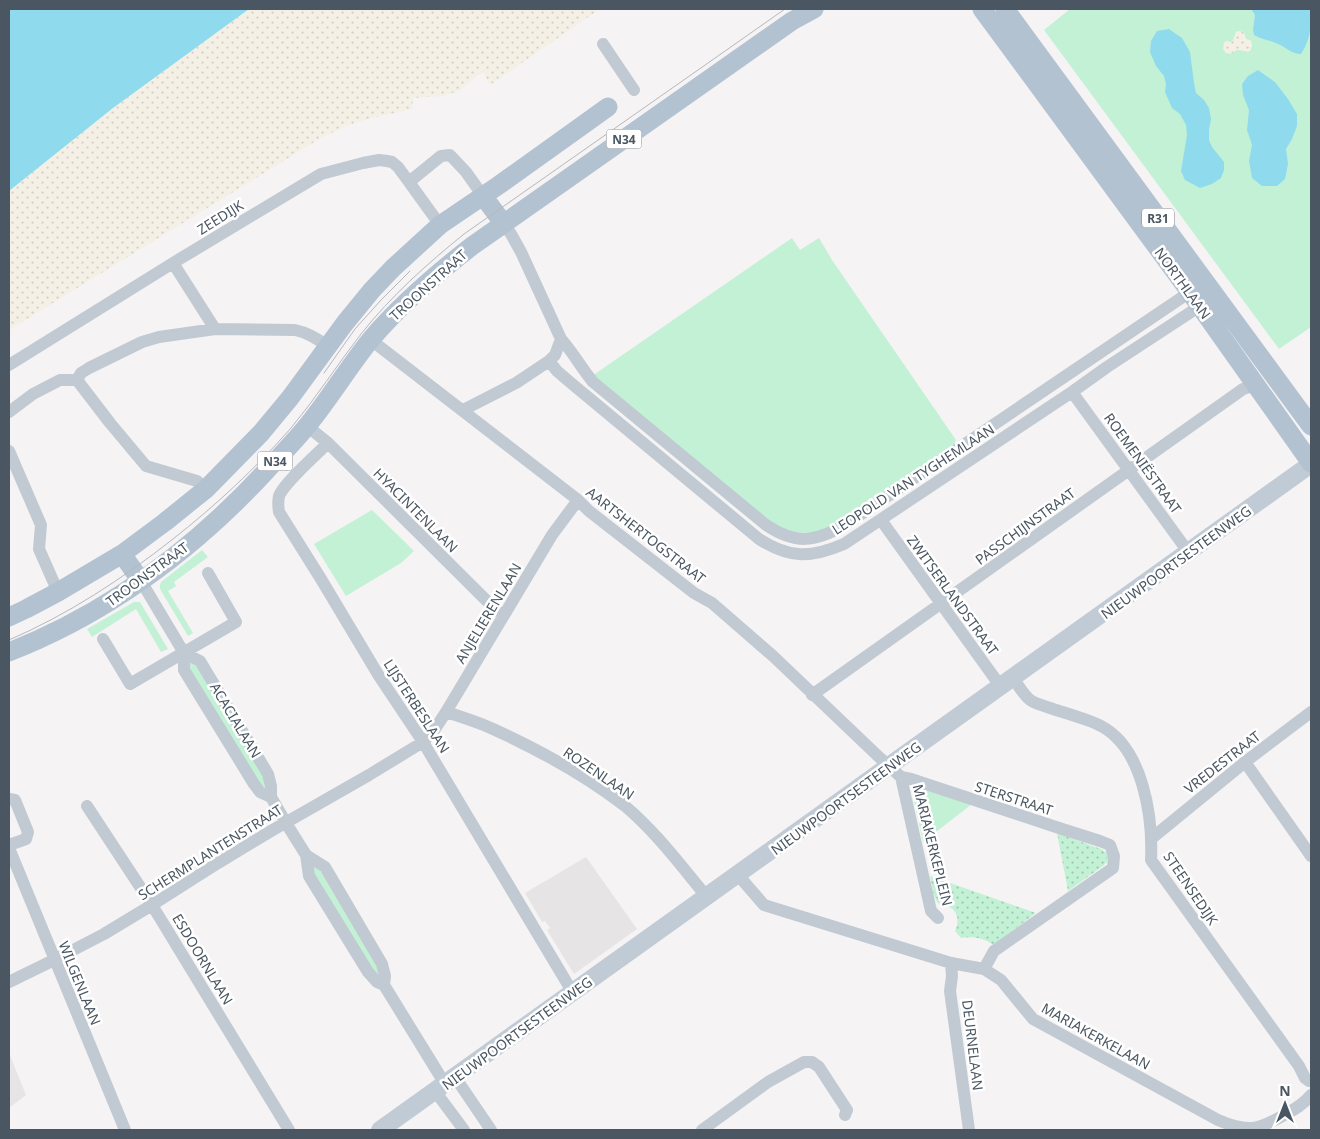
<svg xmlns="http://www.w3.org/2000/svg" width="1320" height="1139" font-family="'Noto Sans',sans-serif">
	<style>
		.education { fill: #e6e4e5 }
		.grass { fill: #c3f1d5 }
		.sand { fill: url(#sand-dots) }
		.park { fill: url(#park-dots) }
		.water { fill: #90daee }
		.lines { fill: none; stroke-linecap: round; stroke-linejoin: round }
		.minor { stroke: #c1cad2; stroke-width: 12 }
		.secondary { stroke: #c1cbd6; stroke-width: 18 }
		.primary { stroke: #b3c2d1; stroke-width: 19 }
		.tram { stroke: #b5b8bd; stroke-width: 1 }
		.labels { text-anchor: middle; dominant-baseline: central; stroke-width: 5; stroke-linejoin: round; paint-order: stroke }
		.shield { fill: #fff; stroke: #808990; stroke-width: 1 }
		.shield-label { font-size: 12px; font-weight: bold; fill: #4a5661 }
		.street-label { font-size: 14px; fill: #4a5661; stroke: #fff }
	</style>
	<defs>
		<pattern id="sand-dots" width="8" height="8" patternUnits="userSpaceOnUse" patternTransform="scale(1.25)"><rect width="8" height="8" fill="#f5f0e5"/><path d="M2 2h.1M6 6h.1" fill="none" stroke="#d4d0c7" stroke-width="1.8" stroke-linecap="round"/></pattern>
		<pattern id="park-dots" width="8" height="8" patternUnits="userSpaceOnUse" patternTransform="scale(1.25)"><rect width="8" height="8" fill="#c3f1d5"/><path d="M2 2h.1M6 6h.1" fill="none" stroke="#a0c6b0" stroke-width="1.8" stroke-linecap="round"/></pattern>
	</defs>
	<rect width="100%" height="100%" fill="#f5f3f3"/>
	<!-- education -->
	<path class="education" d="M586 857 637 929 574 974 547 930 550 928 545 921 542 922 525 893Z
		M9 1053 26 1095 9 1108Z"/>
	<!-- grass -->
	<path class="grass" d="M1070 9H1311V327L1279 349 1044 30Z
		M792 238 800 250 819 238 832 260 956 440 951 450 821 534 781 531 592 376Z
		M372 510 414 551 401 563 346 596 314 544Z
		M202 550 208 557 174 582 176 586 168 591 193 633 188 636 160 589V585L161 582Z
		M134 602H140L168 649 161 652 136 609 92 637 87 629Z
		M187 658 196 662 263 774 265 787 261 786 190 672Z
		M913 784 972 804 923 842 911 789V786Z
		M311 862 316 864 379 969 377 977 312 873Z"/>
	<!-- sand -->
	<path class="sand" d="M249 9H600L490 85 483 71 459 91 442 96 413 98 412 109 368 119 346 126 321 138 9 330V191L113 108Z
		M1238 31 1244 32 1246 39 1252 41V46L1250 51C1243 53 1238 46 1232 54L1226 53 1223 49 1224 43 1226 41 1231 42 1233 40 1236 32Z"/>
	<!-- park -->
	<path class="park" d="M1057 833 1101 849 1108 854 1107 862 1103 866 1068 891Z
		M930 876 1036 913 994 945C983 938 974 936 961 938L955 931C959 923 959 911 949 907 945 905 941 906 938 903 932 896 932 885 930 876Z"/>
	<!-- water -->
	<path class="water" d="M9 9H249L113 108 9 191Z
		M1251 9H1311C1311 26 1311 39 1301 54 1292 54 1287 48 1278 44 1270 40 1262 40 1254 35L1253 30 1255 15Z
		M1169 29 1182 38 1190 52 1194 83 1196 93 1204 100 1209 108 1211 119 1209 130V140L1212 147 1224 162V170L1221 178 1212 184 1200 188 1185 180 1181 171 1187 135 1186 125 1180 114 1172 108 1165 92 1166 84 1164 76 1156 66 1150 52 1151 41 1157 31Z
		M1258 70 1275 82 1288 99 1297 114V126L1292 139 1286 149 1288 164 1285 179 1277 186H1262L1252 178 1249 161 1252 145 1247 130 1249 110 1243 95 1242 84 1248 76Z"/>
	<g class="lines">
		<!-- minor -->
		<path class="minor" d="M603 44 634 90
			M409 182 440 225
			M173 263 215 329
			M561 339C573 352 581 368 593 382L766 525C796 545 815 542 845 525L1190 292
			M371 340 578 500 589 511 694 593 712 603 773 656 880 758 901 777 911 779 1056 827 1100 841 1110 845 1114 856 1113 868 994 951 984 969
			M549 361 557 371 571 383 759 539C790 559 811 558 844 544L1072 392 1107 367 1194 310 1200 307
			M9 365 173 263 321 174 363 163 379 160 387 161 392 162 398 167 409 182 441 156 450 155 466 172 483 196
			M77 380 81 373 89 368 142 342 159 337 215 329 295 330C309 333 317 339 328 346
			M77 380 110 423 146 466 197 481 206 489
			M1072 392 1189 553
			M463 410 516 383 549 361 555 355 561 339 521 252 511 234 504 224
			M9 412 33 394 60 380H77
			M307 426 328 443 497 611 504 615
			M328 443C317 454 284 483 279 496 278 501 278 506 279 512L321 579 379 676 423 742 573 993
			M9 451 41 525 39 549 58 592
			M881 520 1001 687
			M141 581 184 653V670L254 784 260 792 271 797
			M103 639 130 684 236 622 208 573
			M184 653 200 661 268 774 271 786V797L286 823 306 855 325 867 382 964 385 976 384 985
			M1013 678C1018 685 1023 694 1029 699 1033 703 1042 705 1047 707 1064 713 1086 718 1101 726 1143 748 1153 817 1151 860L1299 1066 1305 1078 1309 1081
			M812 695 1243 389 1256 385
			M446 712C462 717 478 722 493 729 537 749 586 776 625 806 656 832 681 866 707 897
			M1245 762 1311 856
			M901 777 931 911 938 918
			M9 799 15 800 28 832 26 839 9 845
			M87 806 152 905 289 1130
			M1152 838 1245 762 1311 712
			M9 848 125 1130
			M306 855 309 876 368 972 377 982 384 985 445 1084
			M738 875 764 905 951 963 984 969 1001 980 1033 1019 1218 1120C1248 1133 1258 1130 1286 1114 1295 1109 1304 1104 1311 1095
			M951 963 952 976 950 991 969 1130
			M9 982 54 960 104 934 152 905 218 863 271 831 369 775 423 742 433 732 446 712 552 535 578 500
			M455 1077 491 1130
			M435 1091 464 1130
			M702 1130 768 1082 804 1062H812L819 1067 847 1110 845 1115"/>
		<!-- secondary -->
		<path class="secondary" d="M380 1130 1311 464"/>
		<!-- primary -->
		<path class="primary" d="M982 9 1190 292 1311 463
			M1005 9 1311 426
			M483 196 504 224
			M122 554 141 581
			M9 617 26 609 58 592 122 554 165 522 206 489 261 433 290 398 345 323 372 290 393 268 440 225 499 185 608 107
			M9 652C108 613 194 549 266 471 280 456 294 442 307 426 330 398 349 366 372 338 402 303 436 274 472 246L792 21 814 9"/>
		<!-- tram -->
		<path class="tram" d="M324 373 355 329 381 300 410 271
			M9 640C69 614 122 579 173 539 215 506 255 469 291 428 316 398 337 365 361 334 391 296 427 264 464 234L785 9"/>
	</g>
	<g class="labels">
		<!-- shield labels -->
		<g class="shield">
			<rect x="606.5" y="129.5" width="35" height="19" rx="4"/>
			<rect x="1142" y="208.5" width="32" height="19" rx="4"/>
			<rect x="257.5" y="451.5" width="35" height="19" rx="4"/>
		</g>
		<g class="shield-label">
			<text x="624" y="139">N34</text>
			<text x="1158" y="218">R31</text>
			<text x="275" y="461">N34</text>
		</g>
		<!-- street labels -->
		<g class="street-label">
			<text transform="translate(220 217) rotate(-32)">ZEEDIJK</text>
			<text transform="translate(1183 283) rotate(54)">NORTHLAAN</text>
			<text transform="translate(428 285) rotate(-42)">TROONSTRAAT</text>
			<text transform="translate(1143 463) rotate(54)">ROEMENIËSTRAAT</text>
			<text transform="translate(913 479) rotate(-33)">LEOPOLD VAN TYGHEMLAAN</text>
			<text transform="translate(416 510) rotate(45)">HYACINTENLAAN</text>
			<text transform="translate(1025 526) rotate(-36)">PASSCHIJNSTRAAT</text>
			<text transform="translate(646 535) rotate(38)">AARTSHERTOGSTRAAT</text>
			<text transform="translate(1176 562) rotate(-36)">NIEUWPOORTSESTEENWEG</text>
			<text transform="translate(147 574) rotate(-36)">TROONSTRAAT</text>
			<text transform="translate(953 595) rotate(54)">ZWITSERLANDSTRAAT</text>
			<text transform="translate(488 613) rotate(-59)">ANJELIERENLAAN</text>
			<text transform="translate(417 706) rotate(57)">LIJSTERBESLAAN</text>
			<text transform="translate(236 720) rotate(59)">ACACIALAAN</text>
			<text transform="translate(1222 762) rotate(-38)">VREDESTRAAT</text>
			<text transform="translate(599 773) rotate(34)">ROZENLAAN</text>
			<text transform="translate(846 798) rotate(-36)">NIEUWPOORTSESTEENWEG</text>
			<text transform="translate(1014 798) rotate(18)">STERSTRAAT</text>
			<text transform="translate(933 845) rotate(76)">MARIAKERKEPLEIN</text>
			<text transform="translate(210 852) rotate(-32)">SCHERMPLANTENSTRAAT</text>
			<text transform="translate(1191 888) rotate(56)">STEENSEDIJK</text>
			<text transform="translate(203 959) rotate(59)">ESDOORNLAAN</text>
			<text transform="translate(80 983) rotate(68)">WILGENLAAN</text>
			<text transform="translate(517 1033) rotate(-36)">NIEUWPOORTSESTEENWEG</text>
			<text transform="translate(1096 1036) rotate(29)">MARIAKERKELAAN</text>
			<text transform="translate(973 1045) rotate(83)">DEURNELAAN</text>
		</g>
	</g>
	<!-- border -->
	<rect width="1320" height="1139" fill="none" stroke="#4a5661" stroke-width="20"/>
	<!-- north arrow -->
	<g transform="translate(1285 1104)" stroke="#ffffff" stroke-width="4" paint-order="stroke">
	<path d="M0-4L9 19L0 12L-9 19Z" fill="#4a5661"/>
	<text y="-8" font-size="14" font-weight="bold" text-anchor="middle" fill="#4a5661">N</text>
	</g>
</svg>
